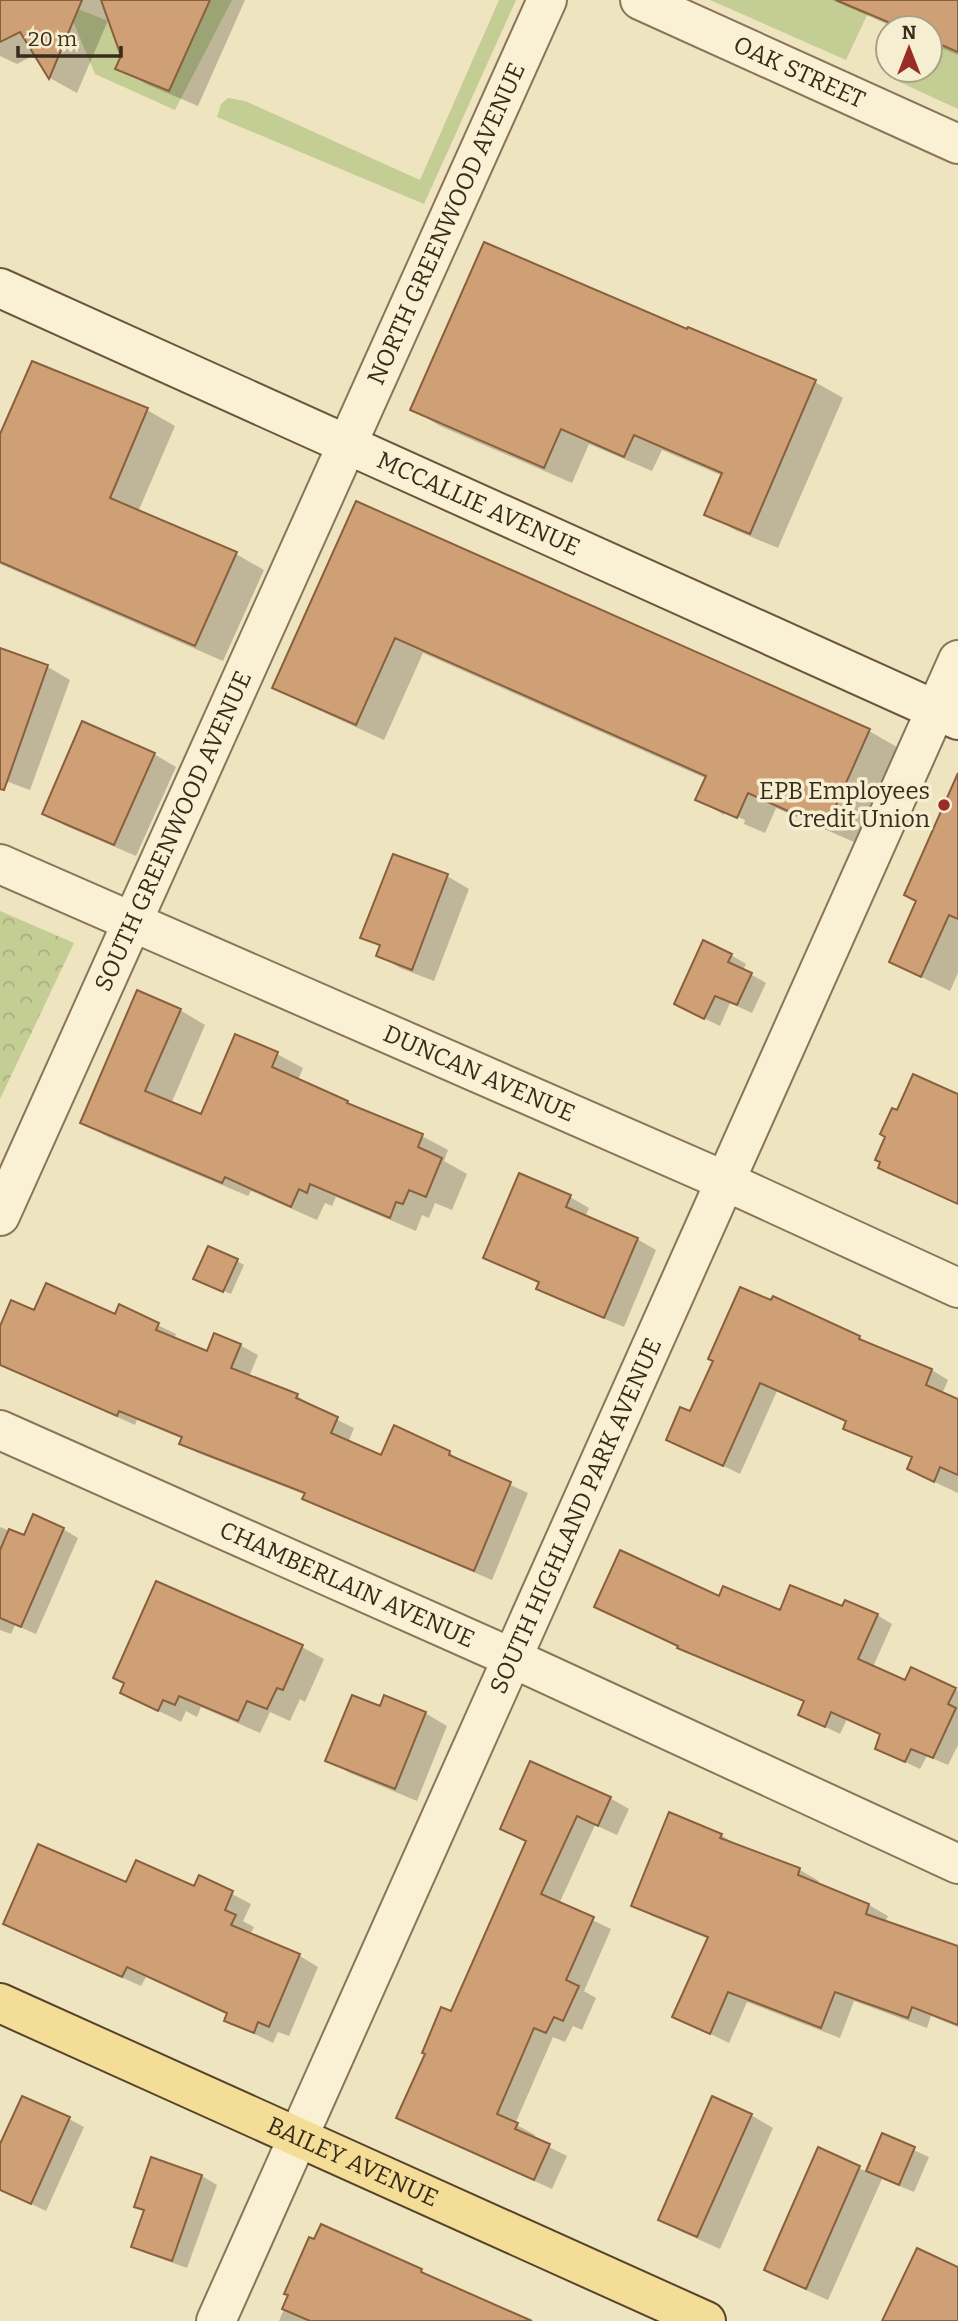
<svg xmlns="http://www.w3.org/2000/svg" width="958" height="2321" font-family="Bitter,serif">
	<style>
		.green { fill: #c3cd94 }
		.park { fill: url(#park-crowns) }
		.shadow { fill: #0003 }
		.building { fill: #cfa075; stroke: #89603d; stroke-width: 2 }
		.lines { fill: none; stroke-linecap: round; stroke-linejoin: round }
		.minor-casing { stroke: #897558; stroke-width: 42 }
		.secondary-casing { stroke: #6b563b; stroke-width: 42 }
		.primary-casing { stroke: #56432c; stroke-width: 42 }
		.minor { stroke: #faf1d4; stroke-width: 38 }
		.secondary { stroke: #faf1d4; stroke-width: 38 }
		.primary { stroke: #f4dd97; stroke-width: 38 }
		.poi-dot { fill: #9a2c26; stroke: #f6eed0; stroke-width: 2.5 }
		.labels { text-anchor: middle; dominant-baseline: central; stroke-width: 7; stroke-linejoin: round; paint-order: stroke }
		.street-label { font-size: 24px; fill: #382c1d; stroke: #f6eed0 }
		.poi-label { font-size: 24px; fill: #382c1d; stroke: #f6eed0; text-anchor: end }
	</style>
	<defs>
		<pattern id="park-crowns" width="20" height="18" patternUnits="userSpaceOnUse" patternTransform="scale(1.75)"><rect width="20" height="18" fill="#c3cd94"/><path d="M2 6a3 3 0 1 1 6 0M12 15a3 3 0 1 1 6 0" fill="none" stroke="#a8b07f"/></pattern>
	</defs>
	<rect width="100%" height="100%" fill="#efe4c0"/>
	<!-- green -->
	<path class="green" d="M210 0H232L175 110 95 74 73 21 78 9 108 21 121 56 116 69 169 91Z
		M499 0H516L424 204 217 117 221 104 228 98 245 101 420 180Z
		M710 0H837L868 13 846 60Z
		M930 40 958 52V109L893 79 897 70H930Z"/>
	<!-- park -->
	<path class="park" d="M0 911 74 943 0 1099Z"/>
	<!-- shadow -->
	<path class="shadow" d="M0 0H245L198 106 146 84 118 68 123 56 109 18 77 93 50 78 36 54 17 64 0 56Z
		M832 0H958V55L930 43V28H896Z
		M688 332 815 382 843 398 778 548 735 530 707 514 723 476 662 450 652 471 589 444 572 483 440 426 412 409Z
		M147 410 175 426 138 512 236 554 264 570 223 661 0 564V439Z
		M357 503 869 731 897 747 854 842 776 808 765 833 744 824 745 820 724 811V815L698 799 707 779 423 653 384 740 303 703 275 687Z
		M0 650 48 667 70 680 30 790 0 779Z
		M154 754 176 767 136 856 66 826 44 813Z
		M958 804V973L950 991 891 962Z
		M447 876 469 889 434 981 400 968 378 955 381 947 363 937Z
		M731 955 746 964 743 970 766 983 752 1013 730 1003 720 1026 691 1012Z
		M180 1010 205 1025 171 1104 202 1117 277 1054 303 1068 298 1080 364 1112 422 1136 448 1150 444 1161 467 1174 452 1210 435 1203 429 1218 422 1215 416 1231 336 1197 332 1206 325 1203 317 1220 251 1191 248 1196 108 1137 83 1123Z
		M958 1095V1205L880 1167 898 1112Z
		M570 1197 589 1208 585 1217 637 1239 656 1250 624 1327 557 1299 538 1288 540 1284 486 1258Z
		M237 1261 244 1265 231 1294 203 1282Z
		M774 1298 860 1338 876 1348 932 1370 948 1380 942 1394 958 1401V1493L926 1478 913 1458 862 1438 846 1428 848 1423 777 1391 740 1474 668 1439 691 1413Z
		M120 1307 176 1334 174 1339 208 1353 240 1345 258 1355 249 1377 297 1396 314 1406 313 1408 354 1428 348 1443 382 1457 450 1453 466 1464 528 1493 492 1580 322 1508 304 1498 306 1495 198 1453 181 1443 183 1439 137 1420 135 1425 0 1365V1330L34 1313 116 1316Z
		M0 1527 25 1537 63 1529 78 1538 36 1634 15 1625 11 1634 0 1630Z
		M157 1583 302 1647 324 1659 305 1702 300 1699 290 1721 270 1712 260 1733 201 1707 197 1717 186 1711 181 1722 122 1693Z
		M720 1598 781 1612 843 1608 877 1615 892 1624 873 1667 906 1683 912 1669 958 1691V1745L948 1765 927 1756 920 1769 892 1756 882 1735 847 1719 840 1734 815 1722 800 1714 805 1702 695 1656 596 1606Z
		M381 1708 425 1713 447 1726 417 1801 350 1773 328 1760Z
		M531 1763 610 1798 629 1809 617 1835 595 1825 559 1904 611 1929 584 1991 596 1998 582 2030 573 2026 565 2042 553 2037 515 2124 535 2135 533 2139 567 2156 552 2189 416 2128 398 2118 452 2014 528 1842 502 1828Z
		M721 1835 740 1847 800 1870 819 1881 817 1885 869 1905 888 1916 885 1923 958 1969V2027L931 2016 927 2028 854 2001 840 2038 747 2002 729 2043 674 2016 709 1939 652 1916 633 1905Z
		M200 1877 251 1904 243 1921 254 1927 250 1935 300 1956 318 1967 289 2036 278 2032 273 2043 226 2020 228 2015 146 1977 141 1986 24 1934 6 1923 127 1885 195 1889Z
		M751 2115 773 2128 720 2249 682 2232 660 2219Z
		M69 2119 84 2127 46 2211 0 2189V2149Z
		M883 2136 929 2157 914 2192 882 2179 828 2300 788 2282 766 2269 819 2149 867 2172Z
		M152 2159 202 2176 217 2185 187 2268 148 2254 133 2246 145 2211 136 2206Z
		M421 2271 517 2321H279L290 2295Z"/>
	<!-- building -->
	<path class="building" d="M0 0H82L49 79 20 32 0 42Z
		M101 0H210L169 91 115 69 121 56Z
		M836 0H958V52L930 40V28H902Z
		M484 242 687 329 688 327 816 380 750 534 704 515 722 473 634 435 624 457 561 429 544 468 410 410Z
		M32 361 148 408 110 498 237 552 195 646 0 562V434Z
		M356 501 870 729 826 828 748 793 737 818 695 800 706 776 395 638 356 725 272 688Z
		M0 648 48 665 4 790 0 789Z
		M82 721 155 753 114 845 42 814Z
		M958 773V919L949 915 921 977 889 962 916 901 904 895Z
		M393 854 448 874 412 970 376 956 380 945 360 938Z
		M703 940 732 954 728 962 752 973 737 1005 715 996 704 1019 674 1004Z
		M137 990 181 1009 145 1091 201 1114 235 1034 278 1052 272 1067 348 1101 347 1103 423 1134 418 1147 442 1158 426 1197 409 1190 403 1204 396 1202 390 1218 310 1184 307 1193 299 1189 291 1207 225 1177 222 1183 80 1123Z
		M913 1074 958 1094V1204L878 1168 880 1162 875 1160 885 1137 880 1134 892 1108 897 1110Z
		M519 1173 571 1195 566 1207 638 1238 604 1318 536 1289 539 1282 483 1258Z
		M208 1246 238 1259 223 1292 193 1279Z
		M46 1283 115 1314 119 1304 159 1323 156 1330 207 1351 214 1333 241 1344 231 1368 298 1394 296 1398 338 1417 331 1433 381 1455 394 1425 450 1451 449 1455 511 1482 474 1571 302 1499 305 1493 179 1444 182 1437 119 1411 117 1416 0 1365V1326L11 1300 34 1310Z
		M740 1287 771 1300 773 1296 860 1336 859 1339 932 1369 926 1385 958 1399V1475L940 1467 934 1482 907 1469 912 1457 843 1429 846 1421 760 1383 723 1466 666 1440 680 1407 690 1411 713 1361 708 1359Z
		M33 1514 64 1528 21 1627 0 1618V1550L9 1529 24 1535Z
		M620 1550 719 1596 723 1586 780 1610 790 1585 842 1606 845 1600 878 1614 858 1659 905 1680 911 1667 956 1688 948 1704 956 1708 933 1758 911 1749 905 1762 875 1749 880 1734 831 1712 825 1727 798 1715 804 1701 677 1648 678 1646 594 1607Z
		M156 1581 303 1645 283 1690 277 1688 267 1709 247 1701 238 1721 179 1696 175 1705 163 1700 158 1711 120 1693 124 1683 113 1678Z
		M352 1695 380 1706 384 1695 426 1712 395 1789 325 1761Z
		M530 1761 611 1797 598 1826 577 1816 541 1894 594 1917 566 1980 579 1986 563 2021 554 2017 546 2033 534 2028 497 2114 518 2123 515 2129 550 2144 534 2180 396 2118 425 2054 422 2053 441 2007 451 2011 526 1841 500 1829Z
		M669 1812 722 1834 720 1838 800 1868 798 1875 869 1904 866 1914 958 1946V2025L912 2007 908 2018 835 1992 821 2028 728 1992 710 2034 672 2017 708 1937 631 1906Z
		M38 1844 126 1882 136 1860 194 1886 199 1875 233 1891 225 1910 236 1915 231 1925 300 1954 269 2027 258 2022 254 2033 224 2021 227 2013 127 1967 122 1977 3 1924Z
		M22 2096 70 2117 31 2204 0 2190V2144Z
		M712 2096 752 2114 697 2237 658 2220Z
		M882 2133 915 2147 899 2185 866 2171Z
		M818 2147 860 2166 806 2289 764 2270Z
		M151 2157 202 2175 172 2261 131 2247 144 2210 134 2207Z
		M321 2224 422 2269 421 2272 532 2321H310L282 2309 288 2295 284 2294 309 2237 314 2239Z
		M917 2248 958 2267V2321H882Z"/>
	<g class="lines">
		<!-- minor casing -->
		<g class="minor-casing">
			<g id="minor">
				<path id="s1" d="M640 0 958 144"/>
				<path id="s2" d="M0 864 725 1181 958 1288"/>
				<path id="s3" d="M0 1216 547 0"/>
				<path id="s4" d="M0 1430 512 1658 958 1864"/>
				<path id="s5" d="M216 2321 958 660"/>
			</g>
		</g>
		<!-- secondary casing -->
		<g class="secondary-casing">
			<g id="secondary">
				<path id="s6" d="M0 288 958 720"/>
			</g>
		</g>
		<!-- primary casing -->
		<g class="primary-casing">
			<g id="primary">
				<path id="s7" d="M0 2003 706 2321"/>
			</g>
		</g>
		<!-- minor -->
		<use href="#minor" class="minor"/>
		<!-- secondary -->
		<use href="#secondary" class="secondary"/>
		<!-- primary -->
		<use href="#primary" class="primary"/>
	</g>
	<!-- markers -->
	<circle class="poi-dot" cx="944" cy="805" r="7"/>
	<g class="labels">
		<!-- street labels -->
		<g class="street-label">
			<text stroke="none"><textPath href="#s1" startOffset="175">OAK STREET</textPath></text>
			<text stroke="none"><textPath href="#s3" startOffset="1088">NORTH GREENWOOD AVENUE</textPath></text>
			<text stroke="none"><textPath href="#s6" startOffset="525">MCCALLIE AVENUE</textPath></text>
			<text stroke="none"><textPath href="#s3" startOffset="422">SOUTH GREENWOOD AVENUE</textPath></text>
			<text stroke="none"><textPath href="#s2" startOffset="523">DUNCAN AVENUE</textPath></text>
			<text stroke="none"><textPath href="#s5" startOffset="882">SOUTH HIGHLAND PARK AVENUE</textPath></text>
			<text stroke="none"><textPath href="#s4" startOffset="380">CHAMBERLAIN AVENUE</textPath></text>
			<text stroke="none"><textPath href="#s7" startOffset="387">BAILEY AVENUE</textPath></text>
		</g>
		<!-- poi labels -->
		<g class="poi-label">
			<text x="930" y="791">EPB Employees<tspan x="930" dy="28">Credit Union</tspan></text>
		</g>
	</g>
	<!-- north arrow -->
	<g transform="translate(909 49)"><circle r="33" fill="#f6eed0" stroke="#aaa088" stroke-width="2"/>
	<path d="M0-5L12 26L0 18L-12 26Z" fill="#9a2c26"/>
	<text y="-10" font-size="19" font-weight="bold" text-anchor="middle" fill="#382c1d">N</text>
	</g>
	<!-- scale -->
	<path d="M18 46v10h103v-10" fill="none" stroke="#382c1d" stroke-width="3.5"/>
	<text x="28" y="46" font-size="21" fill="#382c1d" stroke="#f6eed0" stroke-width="5" paint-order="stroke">20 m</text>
</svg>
